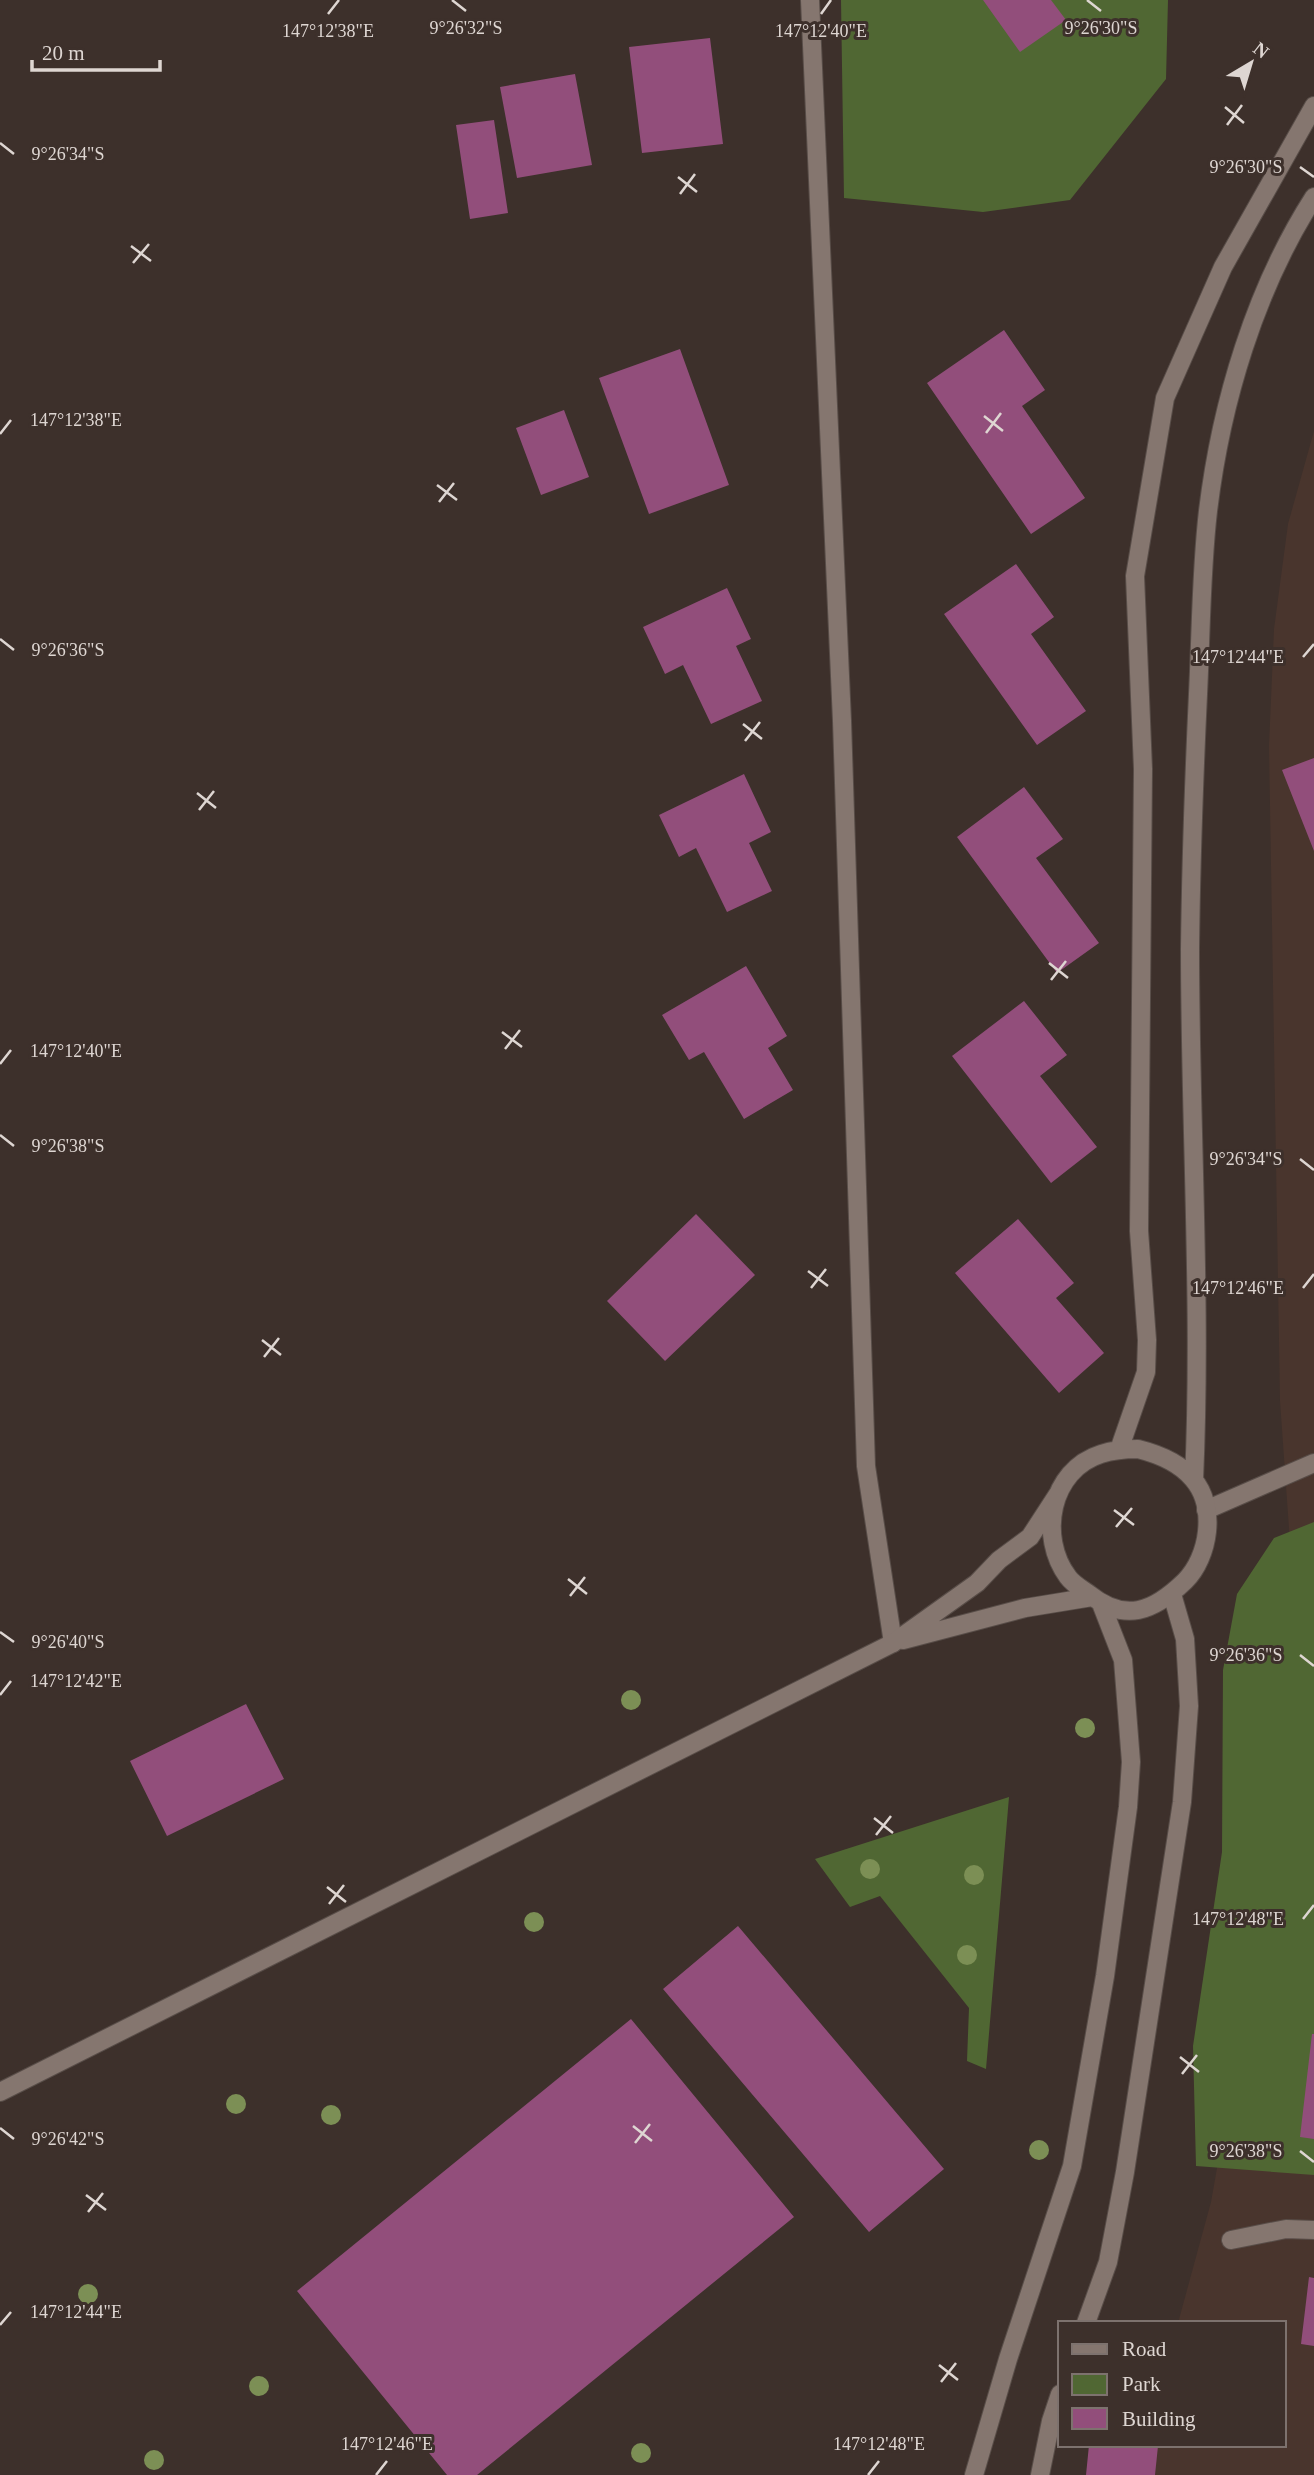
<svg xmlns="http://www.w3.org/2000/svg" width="1314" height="2475" font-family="Georgia,serif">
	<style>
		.built { fill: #49352d }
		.green { fill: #506733 }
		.building { fill: #924e7b }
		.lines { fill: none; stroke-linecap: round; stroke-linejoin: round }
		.lane-casing { stroke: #584d48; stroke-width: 20 }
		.secondary-casing { stroke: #584d48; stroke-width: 20 }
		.lane { stroke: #85766f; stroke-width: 18 }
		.secondary { stroke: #85766f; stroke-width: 18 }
		.tree { fill: #7c8f55 }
		.ticks { fill: none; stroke: #ded6d2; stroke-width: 2.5 }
		.ticks-label { font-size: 18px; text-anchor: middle; fill: #ded6d2; stroke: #3d302b; stroke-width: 6; stroke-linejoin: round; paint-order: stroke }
	</style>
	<rect width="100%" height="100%" fill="#3d302b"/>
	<!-- built -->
	<path class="built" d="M1314 431V2475H1133L1140 2445H1284V2323H1178L1211 2202 1231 2089 1293 1585 1280 1401 1269 746 1274 629 1288 524Z"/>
	<!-- green -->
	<path class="green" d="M841 0H1168L1166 79 1070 200 983 212 844 198Z
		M1314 1522V2175L1196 2166 1193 2046 1222 1852 1223 1670 1237 1594 1274 1538Z
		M1009 1797 986 2069 967 2061 969 2008 880 1896 850 1907 815 1859Z"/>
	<!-- building -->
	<path class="building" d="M983 0H1051L1066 20 1020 52Z
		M710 38 723 144 642 153 629 47Z
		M575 74 592 165 517 178 500 87Z
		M494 120 508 213 470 219 456 125Z
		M1004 330 1045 390 1022 406 1085 498 1031 534 927 383Z
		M680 349 729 485 649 514 599 378Z
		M564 410 589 477 541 495 516 428Z
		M1016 564 1054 617 1031 634 1086 711 1037 745 944 614Z
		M727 588 751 639 736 646 762 701 711 724 683 665 665 674 643 627Z
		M1314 758V851L1282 770Z
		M744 774 771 832 749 843 772 891 727 912 696 848 679 857 659 815Z
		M1024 787 1063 839 1036 858 1099 943 1057 973 957 837Z
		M746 966 787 1036 768 1048 793 1090 744 1119 704 1052 689 1060 662 1015Z
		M1024 1001 1067 1055 1040 1076 1097 1147 1051 1183 952 1056Z
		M696 1214 755 1275 665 1361 607 1301Z
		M1018 1219 1074 1283 1056 1298 1104 1353 1059 1393 955 1273Z
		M246 1704 284 1779 167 1836 130 1761Z
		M738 1926 944 2169 869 2232 663 1989Z
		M631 2019 794 2217 477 2475H447L297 2291Z
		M1312 2034H1314V2139L1300 2137Z
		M1309 2277 1314 2278V2346L1301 2344Z
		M1089 2445 1158 2446 1155 2475H1086Z"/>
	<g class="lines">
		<!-- lane casing -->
		<g class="lane-casing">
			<path id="lane" d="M810 0 842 721 866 1466 893 1643
				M1206 1510 1314 1463
				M1231 2240 1286 2229 1314 2230"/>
		</g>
		<!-- secondary casing -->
		<g class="secondary-casing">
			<path id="secondary" d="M1138 1449C1158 1454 1179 1462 1193 1479 1217 1507 1209 1557 1185 1581 1153 1612 1125 1623 1089 1594 1082 1589 1073 1584 1068 1577 1038 1537 1050 1470 1101 1454 1113 1450 1125 1449 1138 1449Z
				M1119 1450 1146 1372 1147 1340 1139 1231 1143 769 1135 576 1165 398 1223 267 1314 106
				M1194 1480C1202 1303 1190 1126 1190 949 1191 864 1194 779 1198 694 1201 634 1201 571 1208 511 1221 403 1255 289 1314 197
				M903 1640 1025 1608 1092 1597
				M0 2092 893 1643 977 1583 999 1560 1030 1537 1058 1494
				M1086 2323 1108 2262 1125 2172 1182 1802 1189 1706 1185 1639 1172 1594
				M974 2475 1008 2359 1072 2166 1105 1976 1128 1807 1131 1762 1123 1660 1102 1606
				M1040 2475 1051 2421 1060 2394"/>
		</g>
		<!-- lane -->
		<use href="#lane" class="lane"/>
		<!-- secondary -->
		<use href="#secondary" class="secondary"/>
	</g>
	<!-- trees -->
	<g class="tree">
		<circle cx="631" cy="1700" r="10"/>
		<circle cx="1085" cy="1728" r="10"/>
		<circle cx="870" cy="1869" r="10"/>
		<circle cx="974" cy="1875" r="10"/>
		<circle cx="534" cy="1922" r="10"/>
		<circle cx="967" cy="1955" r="10"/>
		<circle cx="236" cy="2104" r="10"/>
		<circle cx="331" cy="2115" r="10"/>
		<circle cx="1039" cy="2150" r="10"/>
		<circle cx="88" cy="2294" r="10"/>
		<circle cx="259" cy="2386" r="10"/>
		<circle cx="641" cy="2453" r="10"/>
		<circle cx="154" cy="2460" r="10"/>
	</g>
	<!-- ticks -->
	<path class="ticks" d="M452 0 466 11M1087 0 1101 11M328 14 339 0M821 14 831 0M1225 107 1244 123M1227 125 1242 105M0 143 14 154M1300 167 1314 177M678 177 697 192M680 194 695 174M131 246 151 261M133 263 149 244M984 416 1003 431M986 433 1001 413M0 434 11 420M437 485 457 500M439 502 454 483M0 639 14 650M1303 657 1314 644M743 724 762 739M745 741 760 722M197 793 216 808M199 810 214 791M1049 963 1068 978M1051 980 1066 961M502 1032 522 1047M505 1049 520 1030M0 1064 11 1050M0 1135 14 1146M1300 1159 1314 1170M808 1271 828 1286M811 1288 826 1269M1303 1288 1314 1274M262 1340 281 1355M264 1357 279 1338M1114 1510 1134 1525M1116 1527 1132 1508M568 1579 587 1594M570 1596 585 1577M0 1632 14 1642M1300 1655 1314 1666M0 1695 11 1681M874 1818 893 1833M876 1835 891 1816M327 1887 346 1902M329 1904 344 1885M1303 1919 1314 1905M1180 2057 1199 2072M1182 2074 1197 2055M633 2126 652 2141M0 2128 14 2139M635 2143 650 2124M1300 2151 1314 2162M86 2195 106 2210M88 2212 103 2193M0 2325 11 2312M939 2365 958 2380M941 2382 956 2363M376 2475 387 2461M868 2475 879 2461"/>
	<g class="ticks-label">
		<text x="466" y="34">9°26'32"S</text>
		<text x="1101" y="34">9°26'30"S</text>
		<text x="328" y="37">147°12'38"E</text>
		<text x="821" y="37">147°12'40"E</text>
		<text x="68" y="160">9°26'34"S</text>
		<text x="1246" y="173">9°26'30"S</text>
		<text x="76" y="426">147°12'38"E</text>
		<text x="68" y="656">9°26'36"S</text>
		<text x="1238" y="663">147°12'44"E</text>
		<text x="76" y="1057">147°12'40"E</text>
		<text x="68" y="1152">9°26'38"S</text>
		<text x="1246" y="1165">9°26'34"S</text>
		<text x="1238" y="1294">147°12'46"E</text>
		<text x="68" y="1648">9°26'40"S</text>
		<text x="1246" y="1661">9°26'36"S</text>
		<text x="76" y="1687">147°12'42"E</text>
		<text x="1238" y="1925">147°12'48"E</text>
		<text x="68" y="2145">9°26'42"S</text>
		<text x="1246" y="2157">9°26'38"S</text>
		<text x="76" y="2318">147°12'44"E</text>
		<text x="387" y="2450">147°12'46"E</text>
		<text x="879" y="2450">147°12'48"E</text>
	</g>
	<!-- legend -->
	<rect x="1058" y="2321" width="228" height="126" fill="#3d302b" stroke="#7d726e" stroke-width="2"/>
	<rect x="1072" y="2344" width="35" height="10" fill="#85766f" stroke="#7d726e" stroke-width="2"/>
	<text x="1122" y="2356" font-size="21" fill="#ded6d2">Road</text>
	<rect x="1072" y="2374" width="35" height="21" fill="#506733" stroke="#7d726e" stroke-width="2"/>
	<text x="1122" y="2391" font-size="21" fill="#ded6d2">Park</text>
	<rect x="1072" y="2408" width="35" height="21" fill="#924e7b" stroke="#7d726e" stroke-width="2"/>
	<text x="1122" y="2426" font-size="21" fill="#ded6d2">Building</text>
	<!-- north arrow -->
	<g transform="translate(1251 63) rotate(38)" stroke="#3d302b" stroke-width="5" paint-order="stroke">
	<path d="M0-5L12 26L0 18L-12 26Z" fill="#ded6d2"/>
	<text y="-10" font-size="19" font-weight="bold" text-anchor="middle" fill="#ded6d2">N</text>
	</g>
	<!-- scale -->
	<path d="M32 60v10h128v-10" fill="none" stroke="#ded6d2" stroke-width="3.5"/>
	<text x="42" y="60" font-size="21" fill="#ded6d2" stroke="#3d302b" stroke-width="5" paint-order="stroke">20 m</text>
</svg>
